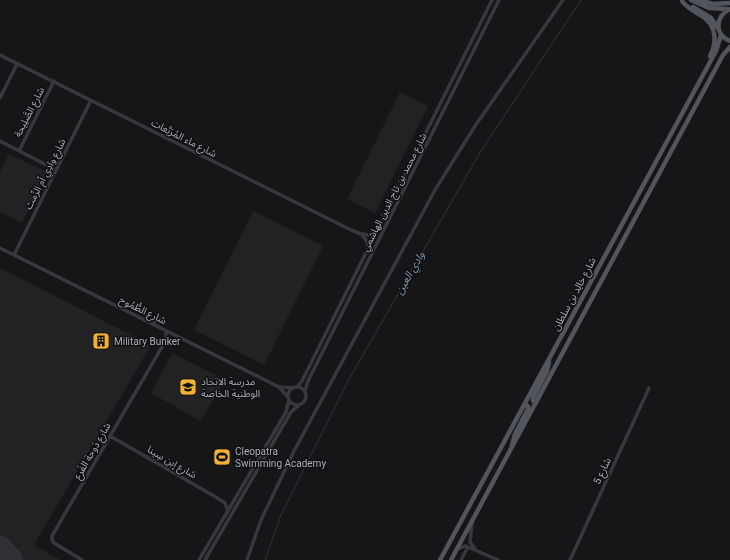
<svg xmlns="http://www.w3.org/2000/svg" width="730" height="560" font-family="Roboto,'Noto Sans Arabic',sans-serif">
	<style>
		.built { fill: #222225 }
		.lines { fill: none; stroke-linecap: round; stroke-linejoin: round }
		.stream { stroke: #2c353c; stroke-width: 1 }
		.runway { stroke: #303135; stroke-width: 21 }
		.minor { stroke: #37383d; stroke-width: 3.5 }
		.major { stroke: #53555c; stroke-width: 4.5 }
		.labels { text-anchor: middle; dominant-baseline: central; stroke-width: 3; stroke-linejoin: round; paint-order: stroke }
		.street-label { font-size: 10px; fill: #a8adb8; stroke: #111113 }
		.poi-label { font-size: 10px; fill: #a8adb8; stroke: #111113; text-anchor: start }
		.water-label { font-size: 11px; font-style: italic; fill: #7f9bb3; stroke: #111113 }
	</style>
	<rect width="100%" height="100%" fill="#161618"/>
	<!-- built -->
	<path class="built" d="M400 92 428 106 375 213 347 199Z
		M9 154 47 172 22 223 0 212V172Z
		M253 211 323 246 264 365 194 330Z
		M0 268 151 345 34 545 60 560H0Z
		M172 353 226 380 200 421 151 393Z"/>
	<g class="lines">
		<!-- stream -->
		<path class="stream" d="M265 560 281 515 349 379 481 151 581 0"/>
		<!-- runway -->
		<path class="runway" d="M0 546 13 560"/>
		<!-- minor -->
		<path class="minor" d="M0 55 347 228C357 232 364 237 375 234
			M0 98 17 64
			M0 141 56 170
			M19 151 54 81
			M362 235 366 240 369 248
			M0 248 279 387 288 397
			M14 255 91 100
			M152 324 160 318
			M288 396a9 9 0 1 1 18 0a9 9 0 1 1-18 0Z
			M280 387 294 388
			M297 387 302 381 492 0
			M305 391 308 381 499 0
			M110 436 214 496 225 503 228 511
			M472 523 470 542 475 549
			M457 549 465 546 468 547 498 560
			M82 560 54 543 52 540V536L166 340V331
			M199 560 286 412 289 399
			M205 560 291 412 298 406
			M247 560 261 520 294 451 435 190 475 126 563 0
			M461 560 468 547
			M570 560 649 388"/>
		<!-- major -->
		<path class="major" d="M691 0 709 8 727 9
			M699 0 713 4 730 3
			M682 1C687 8 695 12 702 16 717 26 717 42 710 56
			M693 7 711 18 719 30
			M730 9C715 16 714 35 730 41
			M536 403 533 401V398L547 371 549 362
			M512 445 515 434 528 409V406L525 404
			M440 560 716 51 721 35
			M451 560 723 55 730 47"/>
	</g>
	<!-- icons -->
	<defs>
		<g id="building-square" transform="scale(0.9)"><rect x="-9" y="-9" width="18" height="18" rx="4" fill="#f2b134" stroke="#111113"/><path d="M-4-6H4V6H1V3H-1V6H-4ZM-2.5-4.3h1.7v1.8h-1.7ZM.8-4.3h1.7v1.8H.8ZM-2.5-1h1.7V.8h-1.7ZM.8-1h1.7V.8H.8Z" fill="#111"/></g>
		<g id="school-square" transform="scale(0.9)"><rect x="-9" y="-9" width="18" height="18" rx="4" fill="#f2b134" stroke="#111113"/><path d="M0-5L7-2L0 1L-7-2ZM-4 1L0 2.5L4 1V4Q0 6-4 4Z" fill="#111"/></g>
		<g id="stadium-square" transform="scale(0.9)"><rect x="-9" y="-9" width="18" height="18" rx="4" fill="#f2b134" stroke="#111113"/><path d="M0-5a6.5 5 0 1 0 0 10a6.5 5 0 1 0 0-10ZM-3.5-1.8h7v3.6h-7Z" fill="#111"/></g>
	</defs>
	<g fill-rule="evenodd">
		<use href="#building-square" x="101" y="341"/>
		<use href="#school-square" x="188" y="387"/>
		<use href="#stadium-square" x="222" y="457"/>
	</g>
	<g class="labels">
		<!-- street labels -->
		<g class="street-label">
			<text transform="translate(29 112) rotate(-63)">شارع الصَّلِيحة</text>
			<text transform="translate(184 138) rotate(27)">شارع ماء المُرَبَّعات</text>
			<text transform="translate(45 174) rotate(-63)">شارع وادِي أم الرِّمث</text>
			<text transform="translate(394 192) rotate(-63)">شارع محمد بن تاج الدين الهاشمي</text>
			<text transform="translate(574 294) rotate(-62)">شارع خالِد بن سلطان</text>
			<text transform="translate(143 310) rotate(26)">شارع الطُّمُوح</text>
			<text transform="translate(92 451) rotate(-60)">شارع دَوحة الفَرع</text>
			<text transform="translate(172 462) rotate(30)">شارع إبن سِينا</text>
			<text transform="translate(602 471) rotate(-65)">شارع 5</text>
		</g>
		<!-- poi labels -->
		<g class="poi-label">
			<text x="114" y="341">Military Bunker</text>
			<text x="201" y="381">مدرسة الاتحاد<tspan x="201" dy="12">الوطنية الخاصة</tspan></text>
			<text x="235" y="451">Cleopatra<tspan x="235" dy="12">Swimming Academy</tspan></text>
		</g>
		<!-- water labels -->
		<g class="water-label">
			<text transform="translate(410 273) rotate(-60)">وادي العين</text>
		</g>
	</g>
</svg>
